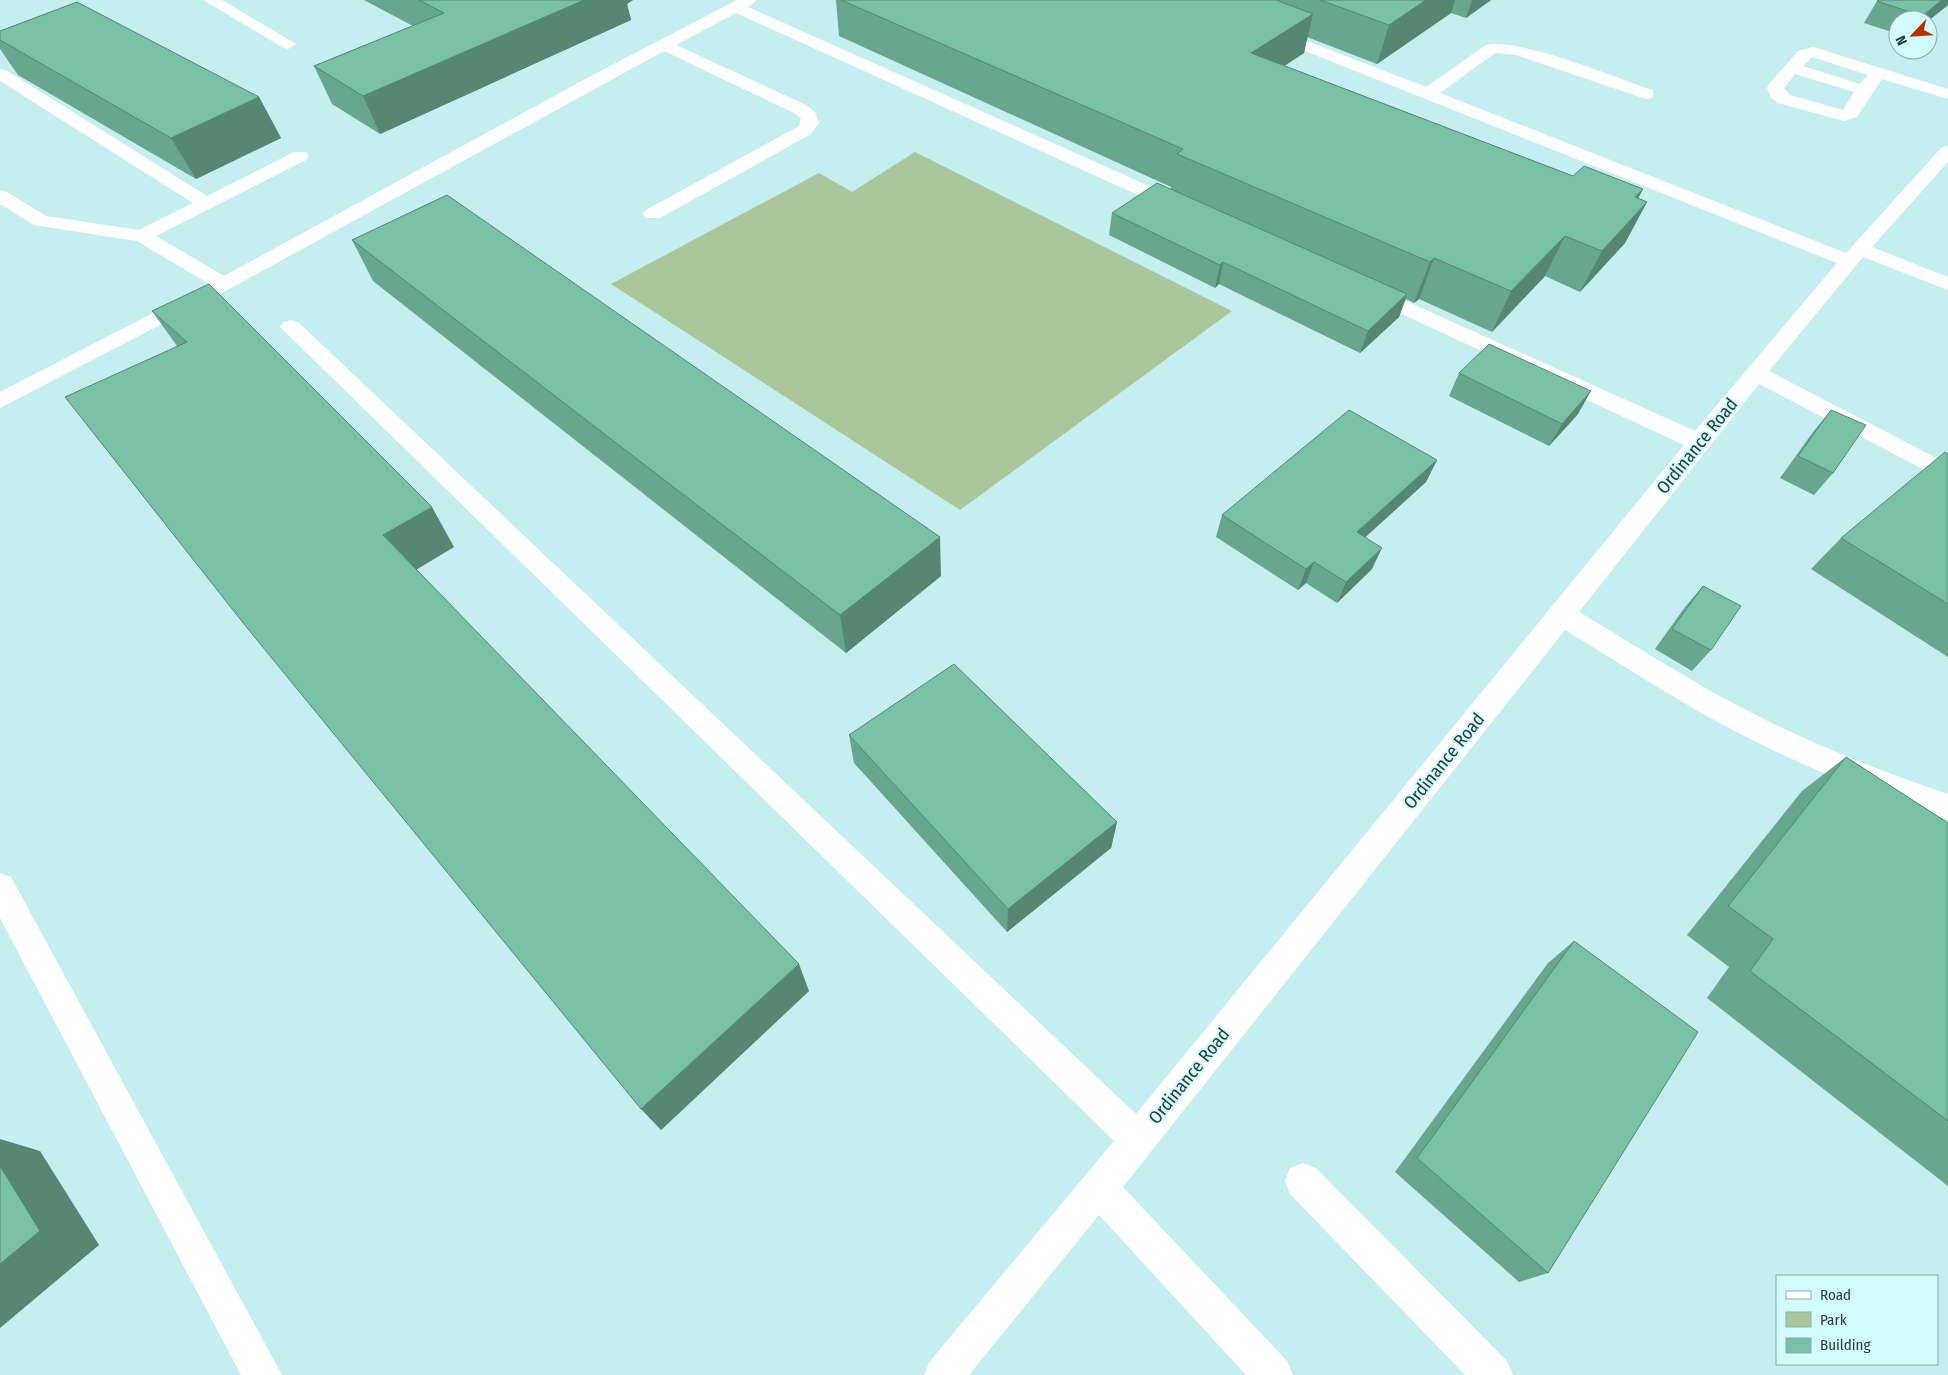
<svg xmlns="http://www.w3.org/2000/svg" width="1948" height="1375" font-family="'Fira Sans Condensed',sans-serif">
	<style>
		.green { fill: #abc69b }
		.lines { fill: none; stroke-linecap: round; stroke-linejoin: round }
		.minor { fill: #fff; fill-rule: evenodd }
		.wall { fill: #68a68d }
		.shaded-wall { fill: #558773 }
		.building { fill: #79c1a4; stroke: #558773 }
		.labels { text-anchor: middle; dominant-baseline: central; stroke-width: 4; stroke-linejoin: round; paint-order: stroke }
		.street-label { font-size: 18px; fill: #2a3b3c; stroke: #d1fbfd }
	</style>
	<rect width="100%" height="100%" fill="#c4eef0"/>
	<!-- green -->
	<path class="green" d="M915 152 1232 311 960 510 611 284 819 173 852 192Z"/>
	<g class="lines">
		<!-- minor -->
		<path class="minor" d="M203 0H222L296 44 288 49 282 47Z
			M737 0H757L748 7 1185 202 1187 206 1185 210H1171L736 13 676 45 806 105 815 112 819 123 811 134 660 218H646L643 214 646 210 799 126 801 118 794 113 664 51 231 288 0 408V392L209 284 137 241 34 225 0 204V190L7 192 46 216 139 230 193 203 0 81V69L6 70 207 196 294 152H306L309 156 306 160 156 236 224 276 589 77Z
			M1271 27 1426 87 1486 45C1518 37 1617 78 1652 90L1654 94 1652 98 1646 99 1516 55 1495 53 1440 93 1846 253 1942 147 1948 146V162L1872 247 1948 277V290L1863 257 1769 371 1948 464V482L1759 384 1579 612C1628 641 1676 672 1725 699 1797 738 1871 768 1948 794V820C1874 795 1801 766 1731 729 1674 699 1620 663 1565 630L1123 1187 1287 1361 1293 1375H1246L1099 1215 969 1375H924L930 1361 1114 1141 280 327 284 322 291 320 298 322 1136 1114 1684 445 1361 295 1358 291 1361 287 1368 285 1375 287 1695 431 1837 263 1265 35 1263 32 1265 29Z
			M1813 47 1948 89V99L1882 79 1857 117 1844 121 1778 103 1771 98 1767 88 1769 84 1798 51ZM1812 57 1868 75 1860 84 1803 66ZM1795 74 1854 92 1843 110 1790 95 1784 88Z
			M0 873 11 877 282 1375H241L0 918Z
			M1303 1163 1316 1168 1507 1361 1513 1375H1465L1290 1194 1285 1181 1290 1168Z"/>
	</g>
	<!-- wall -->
	<path class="wall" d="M364 0H633L627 4 631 20 380 134 332 104 314 66 413 26Z
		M836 0H1491L1466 18 1451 13 1377 64 1307 37 1304 53 1284 66 1573 176 1643 189 1638 198 1647 202 1625 243 1580 292 1545 276 1492 332 1419 299 1414 303 1406 299 1399 317 1360 353 1219 284 1215 288 1109 235 1112 213 1171 189V187L839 36Z
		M1948 0V5L1928 21V20H1898V34L1864 23 1877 1Z
		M0 31 259 97 281 138 196 179 18 75 0 49Z
		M352 240 941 576 846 653 373 281Z
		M152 311 454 547 416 570 809 991 661 1130 177 346Z
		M1459 373 1578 414 1549 446 1449 396Z
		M1831 410 1833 473 1814 495 1780 478 1813 432Z
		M1948 454V657L1811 569 1841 538Z
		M1437 460 1426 482 1365 537 1372 569 1337 603 1306 583 1298 590 1216 537 1222 515Z
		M1703 586 1711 650 1692 671 1655 649 1685 607Z
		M849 735 1117 822 1111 848 1007 932 854 763Z
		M1846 757 1948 823V1186L1707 998 1729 967 1687 935 1802 791Z
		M1574 941 1548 1273 1519 1282 1395 1172 1548 963Z"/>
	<!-- shaded-wall -->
	<path class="shaded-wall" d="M584 0H633L627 4 631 20 380 134 363 96Z
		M1426 0H1455L1451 13 1377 64 1389 25Z
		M1472 0H1491L1466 18Z
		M1942 0H1948V5L1928 21V20H1920L1922 16Z
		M1313 14 1304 53 1243 93 1251 53Z
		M259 97 281 138 196 179 171 138Z
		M1643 189 1622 229 1635 197Z
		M1647 202 1625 243 1580 292 1602 251Z
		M1565 236 1545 276 1492 332 1511 291Z
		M1434 258 1419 299 1414 303 1430 262Z
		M1223 262 1219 284 1215 288 1220 265Z
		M1407 294 1399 317 1360 353 1368 331Z
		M1591 391 1578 414 1549 446 1562 424Z
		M1437 460 1426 482 1348 553 1357 532Z
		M432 507 454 547 408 574 383 535Z
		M940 537 941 576 846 653 840 615Z
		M1382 548 1372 569 1337 603 1346 582Z
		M1314 562 1306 583 1298 590 1306 569Z
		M1117 822 1111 848 1007 932 1008 909Z
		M799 964 809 991 661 1130 641 1109Z
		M0 1139 40 1151 99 1245 0 1328Z"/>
	<!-- building -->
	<path class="building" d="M419 0H584L363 96 314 66 444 13Z
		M841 0H1276L1313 14 1251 53 1573 176 1584 166 1643 189 1635 197 1647 202 1602 251 1565 236 1511 291 1434 258 1430 262 1177 154 1183 149Z
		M1320 0H1426L1389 25Z
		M1879 0H1942L1922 16 1877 1Z
		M77 2 259 97 171 138 0 40V31Z
		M1157 183 1407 294 1368 331 1223 262 1220 265 1112 213Z
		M447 195 940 537 840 615 352 240Z
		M209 284 432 507 383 535 799 964 641 1109 248 629 65 397 187 342 152 311Z
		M1489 344 1591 391 1562 424 1459 373Z
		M1349 410 1437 460 1357 532 1382 548 1346 582 1314 562 1306 569 1222 515Z
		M1831 410 1866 425 1833 473 1798 456Z
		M1945 452 1948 454V604L1841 538Z
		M1703 586 1741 606 1711 650 1672 629Z
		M954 664 1117 822 1008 909 849 735Z
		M1846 757 1948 823V1121L1750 971 1773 939 1728 906Z
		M1574 941 1698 1032 1548 1273 1417 1158Z
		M0 1166 40 1231 0 1264Z"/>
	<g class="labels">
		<!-- street labels -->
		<g class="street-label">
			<text transform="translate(1697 446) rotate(-51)">Ordinance Road</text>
			<text transform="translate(1444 761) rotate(-51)">Ordinance Road</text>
			<text transform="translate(1189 1076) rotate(-51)">Ordinance Road</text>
		</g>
	</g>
	<!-- legend -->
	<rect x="1776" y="1275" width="162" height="90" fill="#d1fbfd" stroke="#8eaeb0"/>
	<rect x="1786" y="1291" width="25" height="8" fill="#ffffff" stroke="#8eaeb0"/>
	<text x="1820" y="1300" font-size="15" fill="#2a3b3c">Road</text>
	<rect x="1786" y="1312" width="25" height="15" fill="#abc69b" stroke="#8eaeb0"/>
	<text x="1820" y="1325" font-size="15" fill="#2a3b3c">Park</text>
	<rect x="1786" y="1338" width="25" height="15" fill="#79c1a4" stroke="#8eaeb0"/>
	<text x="1820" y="1350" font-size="15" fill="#2a3b3c">Building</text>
	<!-- north arrow -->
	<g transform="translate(1913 35) rotate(245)"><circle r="24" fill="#d1fbfd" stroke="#8eaeb0"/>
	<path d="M0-4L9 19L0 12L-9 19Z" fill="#b82f00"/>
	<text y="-8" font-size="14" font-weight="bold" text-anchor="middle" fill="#2a3b3c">N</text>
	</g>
</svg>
